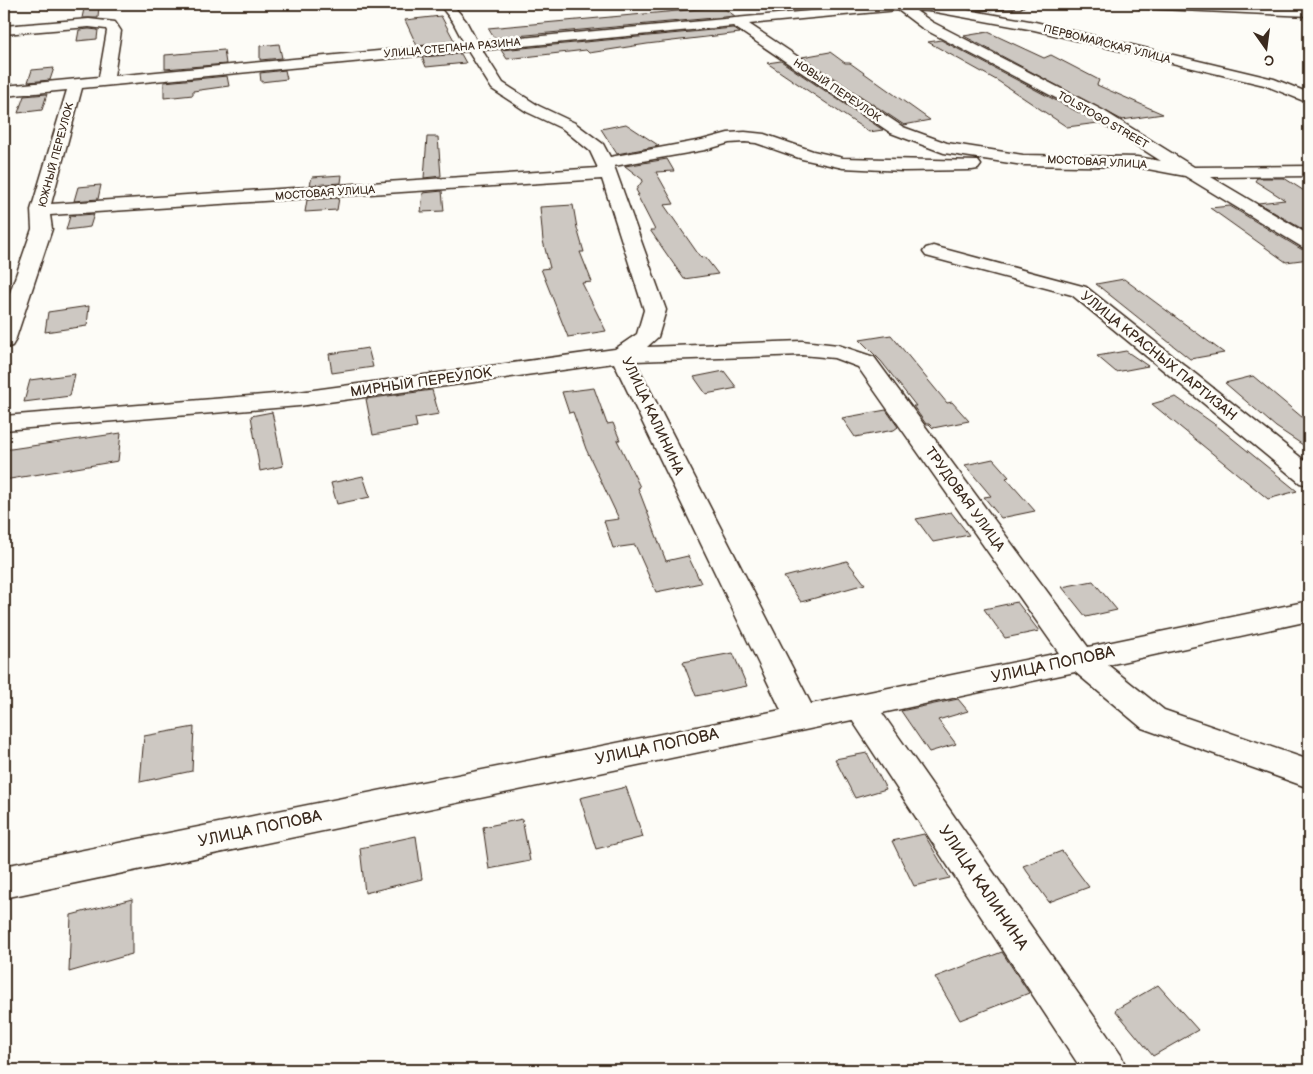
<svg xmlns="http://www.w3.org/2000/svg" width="1313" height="1074" font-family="'Balsamiq Sans',sans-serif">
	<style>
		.building { fill: #cdc8c2; stroke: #3b2a1e }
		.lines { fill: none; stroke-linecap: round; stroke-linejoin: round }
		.minor-casing { stroke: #3b2a1e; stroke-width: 3 }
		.major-casing { stroke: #3b2a1e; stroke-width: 3 }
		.minor { fill: #fdfcf7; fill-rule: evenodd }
		.major { fill: #fdfcf7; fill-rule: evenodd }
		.labels { text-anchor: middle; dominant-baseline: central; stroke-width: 5; stroke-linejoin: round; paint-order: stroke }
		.far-street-label { font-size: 11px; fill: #3b2a1e; stroke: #fdfcf7 }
		.street-label { font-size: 14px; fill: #3b2a1e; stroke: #fdfcf7 }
		.near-street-label { font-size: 16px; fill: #3b2a1e; stroke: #fdfcf7 }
	</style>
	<rect width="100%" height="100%" fill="#fdfcf7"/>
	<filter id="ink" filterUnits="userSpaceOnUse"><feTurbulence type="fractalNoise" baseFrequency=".02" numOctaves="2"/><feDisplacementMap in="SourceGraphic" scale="10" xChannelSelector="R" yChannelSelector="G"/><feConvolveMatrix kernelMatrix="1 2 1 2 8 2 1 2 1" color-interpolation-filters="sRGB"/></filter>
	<g filter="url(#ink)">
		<!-- building -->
		<path class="building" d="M85 4H99L98 18H82Z
			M722 7 735 16 494 38 488 28Z
			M441 16 455 42 417 46 405 20Z
			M733 28 740 33 647 44 589 53 586 50 507 59 501 50Z
			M89 29 98 30 97 39 77 41 79 30Z
			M988 32 1044 58 1051 55 1099 80 1097 85 1163 114 1122 120 964 36Z
			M941 40 1091 119 1098 123 1067 127 998 81 928 42Z
			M279 44 282 58 260 60V46Z
			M224 50 226 64 165 69V55Z
			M830 52 845 63H850L930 120 904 125 802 57Z
			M461 54 466 63 426 67 422 57Z
			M781 61 883 130 869 132 767 63Z
			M54 68 50 80 28 82 32 70Z
			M285 70 287 79 261 82 260 73Z
			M227 76 229 86 193 91V95L164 98V82Z
			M47 94 42 110 18 113 24 96Z
			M626 124 658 145 659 146 617 154 601 129Z
			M427 137H438L441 176 424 178Z
			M667 159 674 171 656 172 674 204 664 205 701 258 705 257 718 274 684 279 650 230H655L637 195H639L636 190 643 180 625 166Z
			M342 175 341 183 310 185 312 177Z
			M1257 178H1284L1309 194V233L1258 203 1285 200 1255 181Z
			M101 185 98 199 74 201 78 187Z
			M442 191 444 211 421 212 423 193Z
			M339 198 337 210 305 212 307 200Z
			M573 205 577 228 584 252H580L592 282 582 283 606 331 568 337 541 269 550 268 543 241 540 207Z
			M1230 206 1301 249 1309 251V259L1286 262 1210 208Z
			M94 214 90 227 66 230 70 216Z
			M1124 279 1224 353 1190 359 1096 284Z
			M89 306 87 326 45 332 48 312Z
			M891 335 947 403 952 402 969 421 933 428 929 424H926L913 406H916L881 361 860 340Z
			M368 348 373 367 332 373 329 354Z
			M1126 351 1148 366 1116 372 1097 356Z
			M724 371 737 388 706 394 694 377Z
			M75 374 70 396 24 402 30 380Z
			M1253 376 1309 423V449L1276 427 1225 383Z
			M594 388 607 424 613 423 620 440H617L640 487 638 488 666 561 688 556 701 583 656 592 635 545 613 548 604 521 619 519 586 449 573 412 569 413 562 392Z
			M432 390 439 414 415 418 417 427 373 435 366 399Z
			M1176 397 1217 426 1297 491 1268 499 1152 404Z
			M886 410 898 427 894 430 855 437 842 418Z
			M272 412 283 466 260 471 251 416Z
			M121 433 118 461 4 480V450Z
			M993 459 1009 477 1006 478 1035 511 1001 518 984 497 991 496 965 465Z
			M363 476 370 497 337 504 331 483Z
			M951 512 969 535 933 542 916 519Z
			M847 561 865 584 801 602 784 577Z
			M1093 581 1117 610 1086 617 1062 587Z
			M1017 602 1039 631 1005 638 984 609Z
			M733 653 747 686 696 696 683 662Z
			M958 699 968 711 938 720 956 744 929 752 901 711Z
			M194 727 192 771 140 782 144 736Z
			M867 753 886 789 855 798 835 759Z
			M626 787 643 837 596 849 580 798Z
			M522 819 530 861 489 869 483 827Z
			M924 834 950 878 914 886 892 841Z
			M416 836 422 879 365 893 360 848Z
			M1062 851 1089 887 1049 902 1023 866Z
			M132 899V954L69 972 71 915Z
			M1002 952 1029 993 960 1020 935 977Z
			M1158 985 1198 1030 1153 1056 1115 1010Z"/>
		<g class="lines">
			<!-- minor casing -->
			<g class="minor-casing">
				<path id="minor" d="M439 4H452L466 21 477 42 884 4H906L932 22 1104 111 1194 167 1309 166V176L1211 177 1309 235V249L1302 247 1185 176 1137 167 1023 165 944 153 891 133 733 26 482 50 503 83 539 106 575 123 603 144 610 157 702 140 728 133 745 132 764 134 813 151 843 158 978 161 981 165 978 169 972 170 903 171 843 168 802 159 756 143 745 142 729 143 705 150 614 166 666 310 658 337 647 347 802 341 838 345 874 357 1088 647 1309 601V621L1108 665 1164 710 1309 760V788L1142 728 1075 672 882 713 1121 1055 1127 1070H1082L852 720 4 898V866L781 710 614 363 299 406 4 430V416L299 392 615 349 637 334 644 310 602 179 50 215 52 229 15 341 12 346 4 348V310L32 229 31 210 67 90 4 96V86L99 77 107 31 106 29 89 27 4 34V26L89 19 115 22 121 31 114 76 464 43 453 22ZM898 10 922 28 1092 117 1161 161 1137 157 1023 155 947 143 903 127 749 24ZM468 51 492 89 527 112 563 129 590 151 598 168 51 204 82 88ZM802 355 834 358 858 367 1059 653 811 704 635 361Z
					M925 4H1026L1020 8 930 11 925 10 924 7Z
					M1133 4H1216L1309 8V16L1139 8 1134 7Z
					M933 246 1086 287 1309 464V485L1300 483 1072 295 926 256 923 252 926 248Z"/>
			</g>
			<!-- major casing -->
			<g class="major-casing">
				<path id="major" d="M887 4H933L1035 22 1274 79 1309 93V103L1264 85 1034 30 930 11 901 10 888 7Z"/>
			</g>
			<!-- minor -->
			<use href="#minor" class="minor"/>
			<!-- major -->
			<use href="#major" class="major"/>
		</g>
	</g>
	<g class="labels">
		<!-- far-street labels -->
		<g class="far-street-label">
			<text transform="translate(1107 44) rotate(14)">ПЕРВОМАЙСКАЯ УЛИЦА</text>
			<text transform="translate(452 48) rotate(-5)">УЛИЦА СТЕПАНА РАЗИНА</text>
			<text transform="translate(837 90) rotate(34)">НОВЫЙ ПЕРЕУЛОК</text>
			<text transform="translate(1103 120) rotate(30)">TOLSTOGO STREET</text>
			<text transform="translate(56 155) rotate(-75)">ЮЖНЫЙ ПЕРЕУЛОК</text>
			<text transform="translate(1097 162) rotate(3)">МОСТОВАЯ УЛИЦА</text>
			<text transform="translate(325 193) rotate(-4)">МОСТОВАЯ УЛИЦА</text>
		</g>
		<!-- street labels -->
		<g class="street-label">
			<text transform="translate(1159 356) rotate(39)">УЛИЦА КРАСНЫХ ПАРТИЗАН</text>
			<text transform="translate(421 382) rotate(-8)">МИРНЫЙ ПЕРЕУЛОК</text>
			<text transform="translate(653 416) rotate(65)">УЛИЦА КАЛИНИНА</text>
			<text transform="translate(965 499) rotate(54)">ТРУДОВАЯ УЛИЦА</text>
		</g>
		<!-- near-street labels -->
		<g class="near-street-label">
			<text transform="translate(1053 665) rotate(-12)">УЛИЦА ПОПОВА</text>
			<text transform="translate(657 747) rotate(-12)">УЛИЦА ПОПОВА</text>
			<text transform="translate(260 829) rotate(-12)">УЛИЦА ПОПОВА</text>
			<text transform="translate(983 888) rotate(56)">УЛИЦА КАЛИНИНА</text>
		</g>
	</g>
	<!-- margin -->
	<rect width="1313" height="1074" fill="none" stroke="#fdfcf7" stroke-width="20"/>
	<rect x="10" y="10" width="1293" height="1054" fill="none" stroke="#3b2a1e" stroke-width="2" filter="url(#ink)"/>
	<!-- north arrow -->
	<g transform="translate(1266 48) rotate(166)" stroke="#fdfcf7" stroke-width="4" paint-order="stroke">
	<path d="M0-4L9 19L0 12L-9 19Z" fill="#3b2a1e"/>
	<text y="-8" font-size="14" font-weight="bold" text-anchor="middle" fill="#3b2a1e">С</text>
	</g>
</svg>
